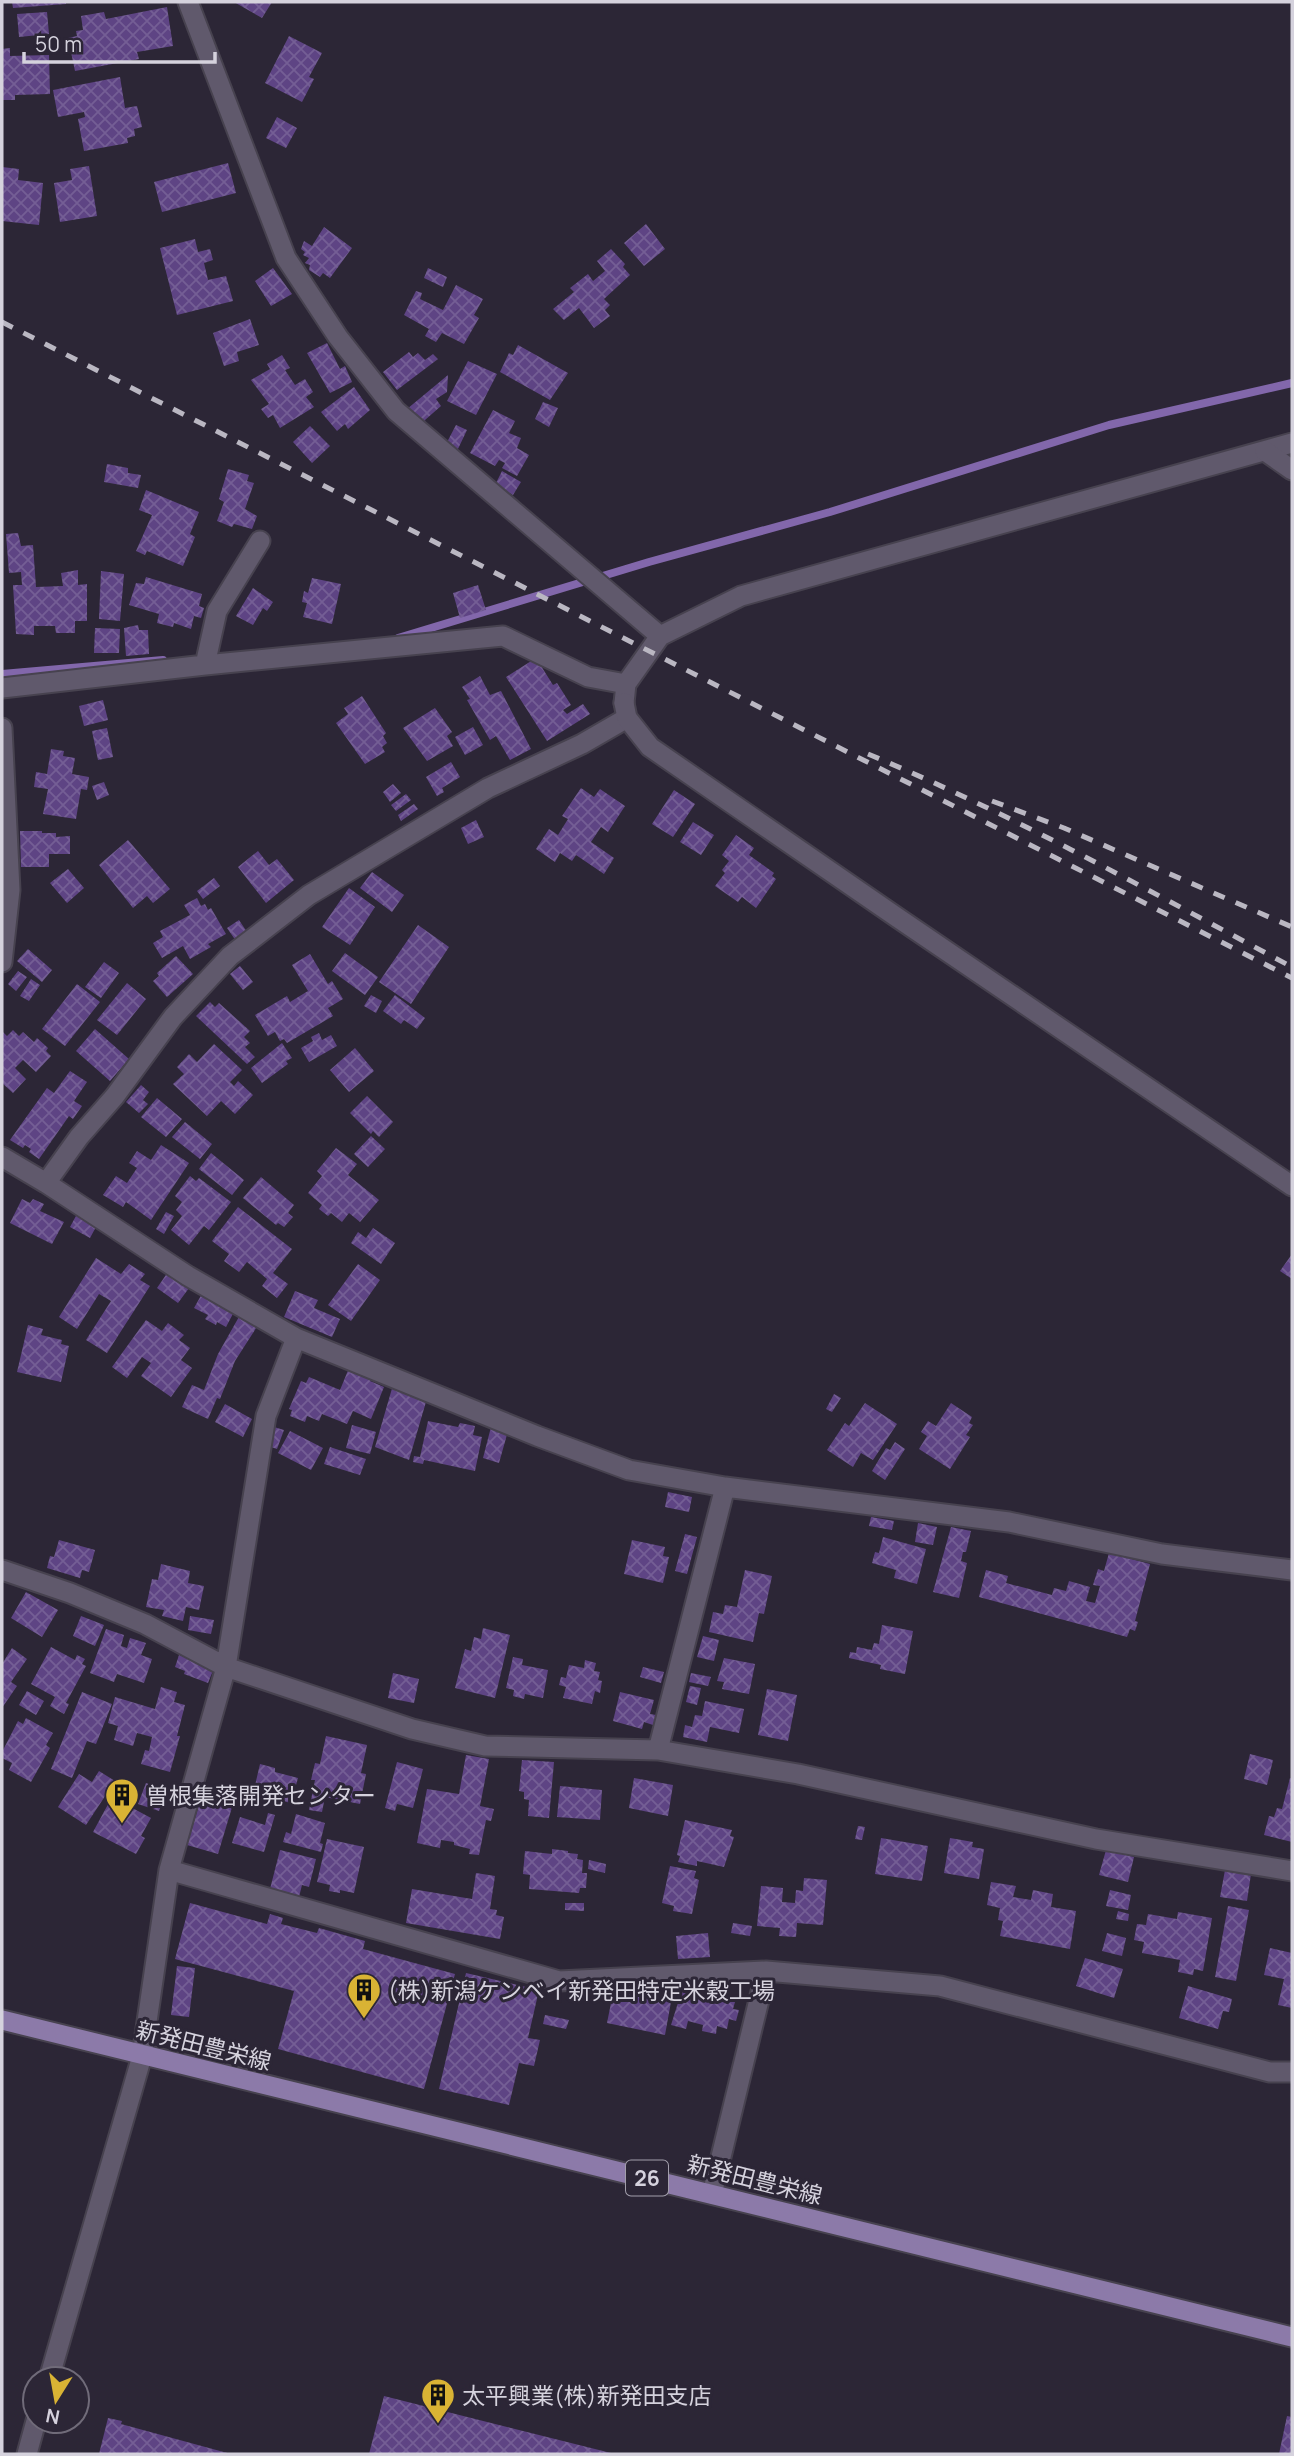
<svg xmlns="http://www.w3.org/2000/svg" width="1294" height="2456" font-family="Manrope,'Noto Sans JP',sans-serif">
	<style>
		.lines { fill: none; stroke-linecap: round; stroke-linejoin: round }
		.stream { stroke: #8267ab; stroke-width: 8 }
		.building { fill: url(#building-cross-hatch) }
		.minor-casing { stroke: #47424f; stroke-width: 23 }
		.tertiary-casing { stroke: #47424f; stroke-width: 23 }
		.primary-casing { stroke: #47424f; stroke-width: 23 }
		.minor { stroke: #60596c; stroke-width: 19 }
		.tertiary { stroke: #60596c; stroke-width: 19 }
		.primary { stroke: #8c7aa9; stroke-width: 19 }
		.rail { stroke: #bab7c2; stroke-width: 5; stroke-dasharray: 12 12; stroke-linecap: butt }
		.labels { text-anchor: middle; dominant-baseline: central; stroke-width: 6; stroke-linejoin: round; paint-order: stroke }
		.shield { fill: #2c2636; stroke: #a29eab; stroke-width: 2 }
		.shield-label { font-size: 21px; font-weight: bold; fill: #d5d2dd }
		.poi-label { font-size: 23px; fill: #d5d2dd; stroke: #2c2636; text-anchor: start }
		.street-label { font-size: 23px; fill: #d5d2dd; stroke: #2c2636 }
	</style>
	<defs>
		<pattern id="building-cross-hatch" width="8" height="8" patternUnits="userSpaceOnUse" patternTransform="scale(1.75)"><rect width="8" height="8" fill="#5e4484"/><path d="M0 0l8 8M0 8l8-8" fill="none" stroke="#745e95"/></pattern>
	</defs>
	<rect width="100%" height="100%" fill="#2c2636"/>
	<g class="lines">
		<!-- stream -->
		<path class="stream" d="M398 638 649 562 830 512 1109 425 1292 383
			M2 674 163 660"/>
	</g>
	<!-- building -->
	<path class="building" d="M12 2H66V4L13 8Z
		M234 2H272L262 18Z
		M167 7 173 46 137 52 139 59 75 71 68 38 77 36 76 31 83 30 81 16 104 12 106 19Z
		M47 12 49 34 19 37 17 14Z
		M289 36 322 53 309 77 314 79 302 102 265 83Z
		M10 48V56L49 55 50 94 15 95V100H2V49Z
		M120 77 125 108 137 106 142 127 134 129 135 136 127 138 128 143 84 151 78 119 85 117 84 112 58 117 53 90Z
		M277 117 297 128 286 148 266 138Z
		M228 163 236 193 162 212 154 182Z
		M89 166 97 216 60 222 54 183 72 180 70 169Z
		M2 167 19 169 18 180 43 183 39 225 2 221Z
		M646 224 665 249 644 266 624 243Z
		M324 227 352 248 330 278 323 273 320 277 309 270 310 265 305 263 309 258 303 255 305 252 301 249 304 241 312 246Z
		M195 239 198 252 210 249 213 260 204 263 208 280 226 276 233 301 177 315 160 248Z
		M611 249 625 264 623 267 630 275 604 299 610 305 605 310 610 316 594 328 579 308 564 320 553 309 574 292 570 288 588 274 593 281 605 271 597 261Z
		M273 268 292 294 271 306 255 281Z
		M428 268 447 277 443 287 424 278Z
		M456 285 483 299 474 315 479 318 464 344 442 333 436 342 425 336 429 329 404 315 416 291 422 293 420 299 443 310Z
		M250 319 259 345 237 352 239 361 224 366 213 333Z
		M327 343 340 369 345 366 352 382 330 393 307 353Z
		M518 345 568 373 550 400 500 372 509 353 513 355Z
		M409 352 413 357 418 353 425 360 433 354 438 359 397 390 383 372Z
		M282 355 290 368 285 370 295 385 305 379 313 392 306 397 314 407 280 428 273 415 268 418 261 409 269 404 251 380 270 369 267 364Z
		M468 361 497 374 476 415 447 401Z
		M448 375 447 392 436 399 441 406 425 420 426 424 421 427 407 409Z
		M354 387 370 410 348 429 345 424 337 431 321 412Z
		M543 402 558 408 549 427 535 419Z
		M493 410 515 421 509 433 521 438 517 448 529 455 517 476 502 468 505 463 499 460 495 466 470 453Z
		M456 425 467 430 457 451 445 446Z
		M310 426 330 446 312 463 293 442Z
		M107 464 128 468V473L141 475 138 488 104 482Z
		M228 469 249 475 247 481 254 483 245 509 257 516 252 529 234 524 232 527 217 521 224 502 219 499Z
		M502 471 521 482 513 495 495 485Z
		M146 490 199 512 190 534 195 537 183 566 147 551 145 555 136 551 152 515 139 510Z
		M18 533 21 546 33 545 36 587 63 586 61 573 78 570V585L87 584V621H75V633H56L55 626H34V635L16 634 13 585H22L21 572 9 573 6 534Z
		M101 571 124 574 120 621 99 619Z
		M146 577 202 594 199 606 204 608 201 618 194 616 191 629 174 623 173 627 157 623 159 614 129 605 136 583 144 584Z
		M312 578 341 584 332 624 303 617 307 603 302 602 304 591 308 593Z
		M478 585 486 610 460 618 453 593Z
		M253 588 273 602 267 611 263 608 253 625 236 616Z
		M138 625 139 630H148L149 654 126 656 124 628Z
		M95 628 120 629 119 653H94Z
		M536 658 553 685 557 683 571 705 563 710 567 714 583 704 590 714 547 741 506 677Z
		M480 676 490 695 501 691 531 749 510 760 496 736 490 740 467 700 470 699 462 687Z
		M362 696 386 733 383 736 387 743 382 747 385 752 365 764 336 723 348 714 344 708Z
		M103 700 108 720 84 726 79 706Z
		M435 708 452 732 447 736 453 746 427 761 403 728Z
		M473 727 483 745 465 755 455 737Z
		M107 728 113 757 98 760 92 731Z
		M51 749 64 751 63 756 75 758 72 774 89 777 87 790 81 789 76 819 43 814 48 789 34 787 36 772 47 774Z
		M451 762 460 777 442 788 444 792 437 796 426 777Z
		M104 782 109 795 97 800 92 786Z
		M393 784 401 793 390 802 383 792Z
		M581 788 594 797 600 789 625 806 608 832 601 827 591 842 614 858 604 874 576 855 572 861 560 853 555 862 536 849 549 829 558 835 568 819 562 816Z
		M674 790 695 804 673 837 652 824Z
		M406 794 411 800 396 811 391 805Z
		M414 804 418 809 401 821 398 815Z
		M476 820 484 837 468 844 461 828Z
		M693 822 714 835 701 855 680 842Z
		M20 831H42V833H56V837L70 836V854H49V867H21Z
		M736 835 754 848 749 855 774 873 772 876 776 879 756 908 742 897 738 902 715 886 725 873 722 870 729 861 722 855Z
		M128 840 170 889 153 903 147 896 133 908 99 865Z
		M258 851 269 865 277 859 294 880 266 903 238 867Z
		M68 869 84 888 67 903 50 883Z
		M372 872 404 895 392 912 360 888Z
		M214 878 220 886 203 899 197 891Z
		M349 888 375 907 350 945 322 927Z
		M197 898 201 906 205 904 208 910 211 908 226 934 208 944 211 947 190 959 183 946 162 958 153 943 163 937 160 931 190 915 184 905Z
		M239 920 247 932 236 941 227 928Z
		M418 925 449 947 411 1004 379 982Z
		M28 949 52 970 42 982 17 961Z
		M345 953 378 977 365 995 332 971Z
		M310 954 328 984 332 981 343 999 328 1008 333 1016 287 1043 284 1039 280 1041 275 1032 268 1036 255 1015 287 996 290 1002 308 991 292 965Z
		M176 956 193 974 167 997 153 981 159 976 157 973Z
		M104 962 119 973 101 998 85 987Z
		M240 966 253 982 243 990 230 974Z
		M18 971 27 977 16 991 8 984Z
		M31 979 40 985 29 1001 20 996Z
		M127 983 146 999 117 1035 97 1020Z
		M77 984 100 1002 65 1046 42 1029Z
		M371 995 382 1001 376 1013 364 1006Z
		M395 995 425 1018 417 1029 404 1020 401 1024 383 1011Z
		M210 1002 215 1007 219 1003 250 1031 244 1037 250 1043 245 1047 255 1057 247 1064 196 1016Z
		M95 1029 129 1059 110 1081 76 1051Z
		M13 1030 19 1036 23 1032 34 1042 37 1038 48 1048 46 1051 51 1056 36 1072 23 1060 15 1068 26 1079 13 1093 2 1083V1031L7 1036Z
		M319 1033 322 1040 331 1035 337 1046 309 1062 301 1048 313 1041 311 1037Z
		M282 1043 292 1058 286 1061 288 1064 262 1083 251 1068Z
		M214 1044 242 1070 230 1082 234 1086 238 1081 253 1095 235 1114 221 1101 207 1116 173 1084 184 1074 177 1067 189 1054 197 1062Z
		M355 1048 374 1071 349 1092 330 1070Z
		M70 1071 87 1082 74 1101 82 1106 73 1119 69 1116 39 1159 29 1152 31 1149 25 1145 23 1148 10 1140 47 1088 54 1093Z
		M141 1085 149 1092 143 1100 148 1104 139 1113 126 1102Z
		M367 1096 393 1122 379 1137 373 1131 371 1134 350 1113Z
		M157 1098 182 1119 166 1137 141 1117Z
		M185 1122 212 1144 200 1159 172 1137Z
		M371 1136 385 1149 368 1167 354 1154Z
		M161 1145 189 1163 151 1220 126 1202 123 1207 103 1195 116 1176 127 1183 137 1168 129 1163 137 1151 151 1160Z
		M336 1148 357 1164 348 1175 379 1200 360 1222 349 1213 342 1222 331 1213 328 1216 319 1209 322 1205 308 1193 322 1176 317 1171Z
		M211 1153 244 1180 232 1195 199 1169Z
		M190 1176 196 1181 199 1178 231 1202 209 1230 204 1226 189 1245 171 1230 182 1216 176 1210 182 1202 175 1196Z
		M261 1177 294 1205 288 1213 293 1217 284 1227 278 1223 276 1225 243 1198Z
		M22 1199 30 1203 33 1199 44 1204 40 1211 64 1222 52 1244 10 1223Z
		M238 1207 292 1249 273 1273 288 1284 277 1298 262 1286 267 1279 247 1262 239 1272 224 1261 229 1254 212 1241Z
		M166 1212 174 1216 164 1234 156 1229Z
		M77 1214 97 1225 90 1238 70 1227Z
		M373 1228 395 1243 381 1264 351 1243 358 1232 366 1238Z
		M1292 1254V1279L1280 1271Z
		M96 1258 121 1274 129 1264 145 1274 140 1280 150 1286 107 1353 86 1340 111 1301 99 1294 77 1329 59 1317Z
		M358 1264 380 1280 351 1321 328 1305Z
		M170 1269 192 1284 178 1303 157 1288Z
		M295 1291 318 1300 314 1308 340 1319 332 1337 284 1317Z
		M203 1292 235 1310 226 1327 217 1322 216 1325 205 1319 208 1315 194 1308Z
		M240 1315 258 1325 235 1361 220 1399 217 1398 208 1419 182 1407 192 1385 204 1390 218 1354Z
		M146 1320 162 1331 168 1323 184 1335 179 1340 190 1348 181 1360 192 1368 171 1397 141 1376 151 1363 142 1357 127 1378 112 1367Z
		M28 1325 43 1329 41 1335 62 1340 61 1344 69 1346 61 1382 17 1372Z
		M349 1368 372 1378 370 1381 384 1387 371 1419 353 1411 347 1424 322 1414 319 1421 307 1416 305 1422 290 1416 292 1410 289 1409 301 1381 306 1383 309 1377 340 1390Z
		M393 1385 428 1395 409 1460 375 1447Z
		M834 1394 841 1398 832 1412 826 1409Z
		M865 1403 897 1424 873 1460 861 1453 853 1467 827 1450 845 1423 849 1426Z
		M951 1403 972 1417 969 1423 973 1425 966 1435 970 1437 950 1469 919 1449 927 1436 921 1432 928 1421 936 1426Z
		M225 1404 252 1419 243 1437 215 1422Z
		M428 1421 458 1427 460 1423 475 1426 473 1435 482 1437 475 1471 424 1460 423 1464 413 1462 414 1456 420 1457Z
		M352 1425 376 1432 370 1454 346 1448Z
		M274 1427 284 1430 277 1449 268 1446Z
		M491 1427 508 1431 499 1463 483 1458Z
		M290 1431 323 1448 311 1470 278 1453Z
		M895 1442 905 1449 885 1480 872 1471 886 1448 890 1450Z
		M330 1447 366 1459 360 1475 324 1464Z
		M668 1492 692 1497 689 1512 665 1507Z
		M871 1517 894 1521 892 1530 869 1526Z
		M918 1523 937 1527 933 1545 915 1542Z
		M951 1527 971 1531 966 1552H963L961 1561 967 1563 959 1598 933 1592Z
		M685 1534 697 1537 687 1574 675 1571Z
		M883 1537 926 1549 917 1584 894 1578 896 1570 872 1563 875 1552 879 1553Z
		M59 1540 95 1550 89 1572 82 1570 80 1578 47 1568 50 1556 54 1557Z
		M632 1540 665 1547 663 1556 669 1557 663 1583 624 1574Z
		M1109 1553 1150 1564 1135 1621 1138 1622 1135 1631 1130 1629 1127 1637 979 1597 986 1570 1008 1576 1006 1583 1052 1595 1054 1588 1066 1591 1069 1581 1090 1587 1086 1601 1095 1603 1100 1586 1093 1585 1098 1569 1104 1571Z
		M161 1564 190 1571 188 1583 204 1586 199 1610 186 1607 183 1621 162 1616 164 1610 146 1607 152 1579 158 1580Z
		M745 1570 772 1576 764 1614 759 1613 753 1642 709 1632 713 1612 723 1614 725 1605 737 1607Z
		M26 1592 58 1610 42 1637 11 1618Z
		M81 1616 104 1625 95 1646 73 1636Z
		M190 1616 214 1620 211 1634 188 1630Z
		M882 1625 913 1631 905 1674 880 1669 881 1665 849 1658 850 1652 856 1653 857 1647 872 1650 874 1643 879 1644Z
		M483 1628 510 1635 495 1698 455 1688 465 1649 471 1651 474 1637 481 1639Z
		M106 1629 124 1635 121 1646 127 1648 130 1638 146 1643 141 1655 152 1659 144 1683 117 1674 114 1682 90 1673Z
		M703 1636 719 1640 714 1661 697 1657Z
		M51 1647 75 1660 77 1655 85 1659 82 1664 86 1666 66 1703 69 1704 64 1714 50 1706 55 1697 31 1684Z
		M12 1648 27 1659 11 1682 17 1686 2 1708V1664Z
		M179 1655 214 1668 208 1683 184 1674 185 1671 175 1667Z
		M513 1657 523 1659 522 1665 548 1670 543 1698 525 1694 524 1699 513 1696 514 1690 506 1688Z
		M724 1658 755 1664 749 1694 722 1689 724 1682 717 1681Z
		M585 1660 596 1663 594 1671 600 1672 598 1680 602 1681 600 1693 595 1691 592 1704 563 1698 566 1687 559 1685 561 1677 566 1678 569 1665 584 1668Z
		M643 1667 664 1672 661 1683 640 1677Z
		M393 1673 419 1679 414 1703 388 1698Z
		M691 1673 711 1677 708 1686 689 1682Z
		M690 1686 701 1688 697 1705 686 1702Z
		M161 1687 177 1692 174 1702 185 1705 177 1736H180L170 1772 141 1764 145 1750 149 1751 152 1737 137 1733 133 1746 114 1740 118 1726 108 1723 115 1697 155 1709Z
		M767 1689 797 1695 788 1741 758 1735Z
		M27 1691 44 1701 36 1715 19 1705Z
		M82 1692 112 1704 96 1744 87 1741 72 1778 51 1769Z
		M620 1692 654 1700 650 1714 656 1715 653 1725 644 1722 642 1729 613 1721Z
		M705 1701 744 1709 739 1733 710 1727 707 1742 683 1737 685 1725 692 1727 695 1715 702 1716Z
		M26 1718 53 1733 46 1745 50 1748 31 1782 9 1770 12 1763 2 1758V1752L18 1721 23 1724Z
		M326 1736 367 1745 361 1773 366 1774 360 1804 325 1797 322 1812 309 1810 315 1780H311L315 1763 320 1764Z
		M1250 1754 1273 1760 1267 1785 1244 1779Z
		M466 1755 489 1759 480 1806 494 1809 491 1821 486 1820 479 1855 469 1854 470 1849 454 1845V1842L441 1840 440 1848 417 1843 427 1789 459 1794Z
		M522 1760 554 1762 549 1818 528 1816 529 1800 524 1799V1792L519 1791Z
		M397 1762 423 1769 413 1808 397 1804 395 1811 385 1808Z
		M260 1764 275 1768V1772L298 1778 291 1803 253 1794Z
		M99 1771 115 1781 86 1825 58 1807 79 1774 92 1782Z
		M634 1778 673 1785 668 1816 629 1808Z
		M1290 1778H1292V1842L1264 1835 1269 1816 1274 1817 1277 1808 1282 1809Z
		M146 1783 167 1790 159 1811 138 1804Z
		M560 1786 602 1790 600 1820 557 1817Z
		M240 1793 253 1797 250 1804 237 1800Z
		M202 1795 233 1804 218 1854 187 1845Z
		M112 1797 151 1818 141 1836 145 1838 136 1854 93 1832Z
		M268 1813 275 1815 264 1852 232 1843 240 1817 265 1825Z
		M296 1814 325 1823 320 1843 323 1844 321 1852 283 1842 286 1832 291 1834Z
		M685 1820 732 1830 730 1836 734 1837 724 1867 697 1861V1866L678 1862 680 1856 677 1855Z
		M858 1826 865 1827 862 1840 855 1839Z
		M881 1838 928 1846 922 1881 875 1874Z
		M950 1838 973 1842 972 1847 984 1849 979 1879 944 1873Z
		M327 1839 364 1847 354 1893 340 1890V1893L329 1891 330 1885 317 1882Z
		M552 1849 568 1851V1853L578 1854 577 1859 583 1860 582 1873H587L586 1888H580L579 1893 529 1889 530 1875 523 1874 525 1851 552 1854Z
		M280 1850 316 1859 309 1887 302 1885 299 1897 270 1889Z
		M1106 1850 1134 1857 1128 1882 1099 1875Z
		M589 1860 606 1864 605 1873 588 1869Z
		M670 1866 696 1871 694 1878 699 1880 692 1914 673 1911 674 1906 662 1903Z
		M1225 1870 1251 1874 1247 1901 1220 1897Z
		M476 1873 495 1876 490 1909 497 1910 496 1915 504 1917 500 1939 406 1923 412 1889 472 1899Z
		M804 1878 827 1880 823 1925 797 1923 796 1937 779 1936 780 1928 757 1926 761 1886 783 1888 782 1902 795 1903 796 1890 803 1891Z
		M991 1882 1016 1886 1013 1897 1031 1900 1033 1890 1053 1894 1051 1907 1076 1911 1070 1949 1000 1936 1003 1921 998 1920 1000 1908 987 1905Z
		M1110 1890 1131 1895 1128 1910 1106 1906Z
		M190 1903 267 1924 270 1914 283 1918 281 1924 317 1933 319 1928 365 1941 363 1949 455 1974 424 2089 278 2049 294 1991 175 1959Z
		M565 1903H584V1911L565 1910Z
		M1228 1906 1249 1910 1236 1981 1215 1977Z
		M1118 1911 1129 1914 1128 1921 1116 1919Z
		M1178 1912 1212 1918 1203 1971 1194 1969 1193 1975 1178 1972 1180 1960 1142 1953 1144 1942 1134 1940 1137 1924 1146 1925 1148 1914 1177 1919Z
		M733 1923 752 1926 750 1936 731 1933Z
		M708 1933 710 1957 678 1959 676 1936Z
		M1107 1933 1126 1938 1122 1956 1102 1951Z
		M1270 1948 1292 1953V2008L1278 2005 1284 1979 1264 1975Z
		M1085 1958 1123 1969 1114 1998 1076 1986Z
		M177 1966 195 1968 189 2017 171 2015Z
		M466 1973 539 1990 528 2038 540 2040 534 2066 519 2063 509 2105 439 2089Z
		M1188 1986 1232 1999 1229 2012 1223 2011 1218 2029 1179 2018Z
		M630 1988 644 1991 643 1996 671 2002 665 2035 607 2023 612 1998 627 2001Z
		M682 1990 735 2002 733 2009 739 2010 736 2021 729 2019 727 2029 717 2026 716 2034 702 2031 703 2025 688 2021 686 2029 671 2025Z
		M545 2015 569 2020 566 2029 543 2024Z
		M384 2396 611 2453V2454H369Z
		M1287 2416 1292 2417V2454H1279Z
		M108 2418 122 2421 121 2424 231 2454H99Z"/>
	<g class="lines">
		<!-- minor casing -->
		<g class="minor-casing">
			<path id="minor" d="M188 2 286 258 338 337 396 411 660 636
				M205 665 217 611 260 541
				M2 688 205 665 503 636 588 677 626 684
				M624 703 626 684 660 636 741 596 1292 443
				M2 728 10 890 2 962
				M2 1157 46 1183 188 1276 296 1338 537 1436 629 1470 725 1487 1009 1522 1162 1554 1292 1570
				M46 1183 79 1137 115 1096 173 1017 230 956 309 895 488 788 582 744 627 718
				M2 1570 70 1593 145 1624 226 1667 412 1729 485 1746 658 1750 798 1774 1096 1839 1292 1871
				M658 1750 725 1487
				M169 1870 559 1981 766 1971 940 1986 1270 2072H1292
				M712 2194 766 1971
				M49 2379 142 2056 169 1870 226 1667 266 1416 296 1338
				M27 2454 36 2421"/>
		</g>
		<!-- tertiary casing -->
		<g class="tertiary-casing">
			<path id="tertiary" d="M1265 451 1292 470
				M624 703 627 718 650 747 898 918 1292 1186"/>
		</g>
		<!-- primary casing -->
		<g class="primary-casing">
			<path id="primary" d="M2 2020 1292 2337"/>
		</g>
		<!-- minor -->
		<use href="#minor" class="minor"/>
		<!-- tertiary -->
		<use href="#tertiary" class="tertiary"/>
		<!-- primary -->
		<use href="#primary" class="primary"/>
		<!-- rail -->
		<path class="rail" d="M2 322 1292 978
			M868 754C1014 815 1153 893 1292 967
			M992 801 1064 828 1292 927"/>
	</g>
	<!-- icons -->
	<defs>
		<g id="building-pin" transform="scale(1.75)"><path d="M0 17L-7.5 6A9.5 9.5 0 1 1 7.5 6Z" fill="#d9b334" stroke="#2c2636"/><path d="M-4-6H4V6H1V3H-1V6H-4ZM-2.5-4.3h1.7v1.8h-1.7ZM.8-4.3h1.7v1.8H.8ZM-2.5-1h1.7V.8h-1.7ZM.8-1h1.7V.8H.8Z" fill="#111"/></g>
	</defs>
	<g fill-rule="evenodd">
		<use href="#building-pin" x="122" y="1795"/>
		<use href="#building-pin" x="364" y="1990"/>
		<use href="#building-pin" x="438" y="2395"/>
	</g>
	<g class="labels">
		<!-- shield labels -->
		<rect class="shield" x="626" y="2160.5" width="42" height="35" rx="5"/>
		<g class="shield-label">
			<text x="647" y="2178">26</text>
		</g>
		<!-- poi labels -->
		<g class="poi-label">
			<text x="146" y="1795">曽根集落開発センター</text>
			<text x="388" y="1990">(株)新潟ケンベイ新発田特定米穀工場</text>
			<text x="462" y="2395">太平興業(株)新発田支店</text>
		</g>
		<!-- street labels -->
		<g class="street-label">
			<text transform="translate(204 2045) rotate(14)">新発田豊栄線</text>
			<text transform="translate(755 2179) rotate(14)">新発田豊栄線</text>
		</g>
	</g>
	<!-- border -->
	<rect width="1294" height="2456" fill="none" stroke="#d5d2dd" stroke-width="7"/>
	<!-- north arrow -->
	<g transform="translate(56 2400) rotate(191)"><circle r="33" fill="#2c2636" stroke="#706b79" stroke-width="2"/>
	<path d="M0-5L12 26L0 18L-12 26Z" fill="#d9b334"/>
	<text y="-10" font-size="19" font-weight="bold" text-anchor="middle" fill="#d5d2dd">N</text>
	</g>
	<!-- scale -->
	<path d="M24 52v10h191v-10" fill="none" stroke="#d5d2dd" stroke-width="3.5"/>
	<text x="35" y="52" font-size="21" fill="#d5d2dd" stroke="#2c2636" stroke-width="5" paint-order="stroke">50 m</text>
</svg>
